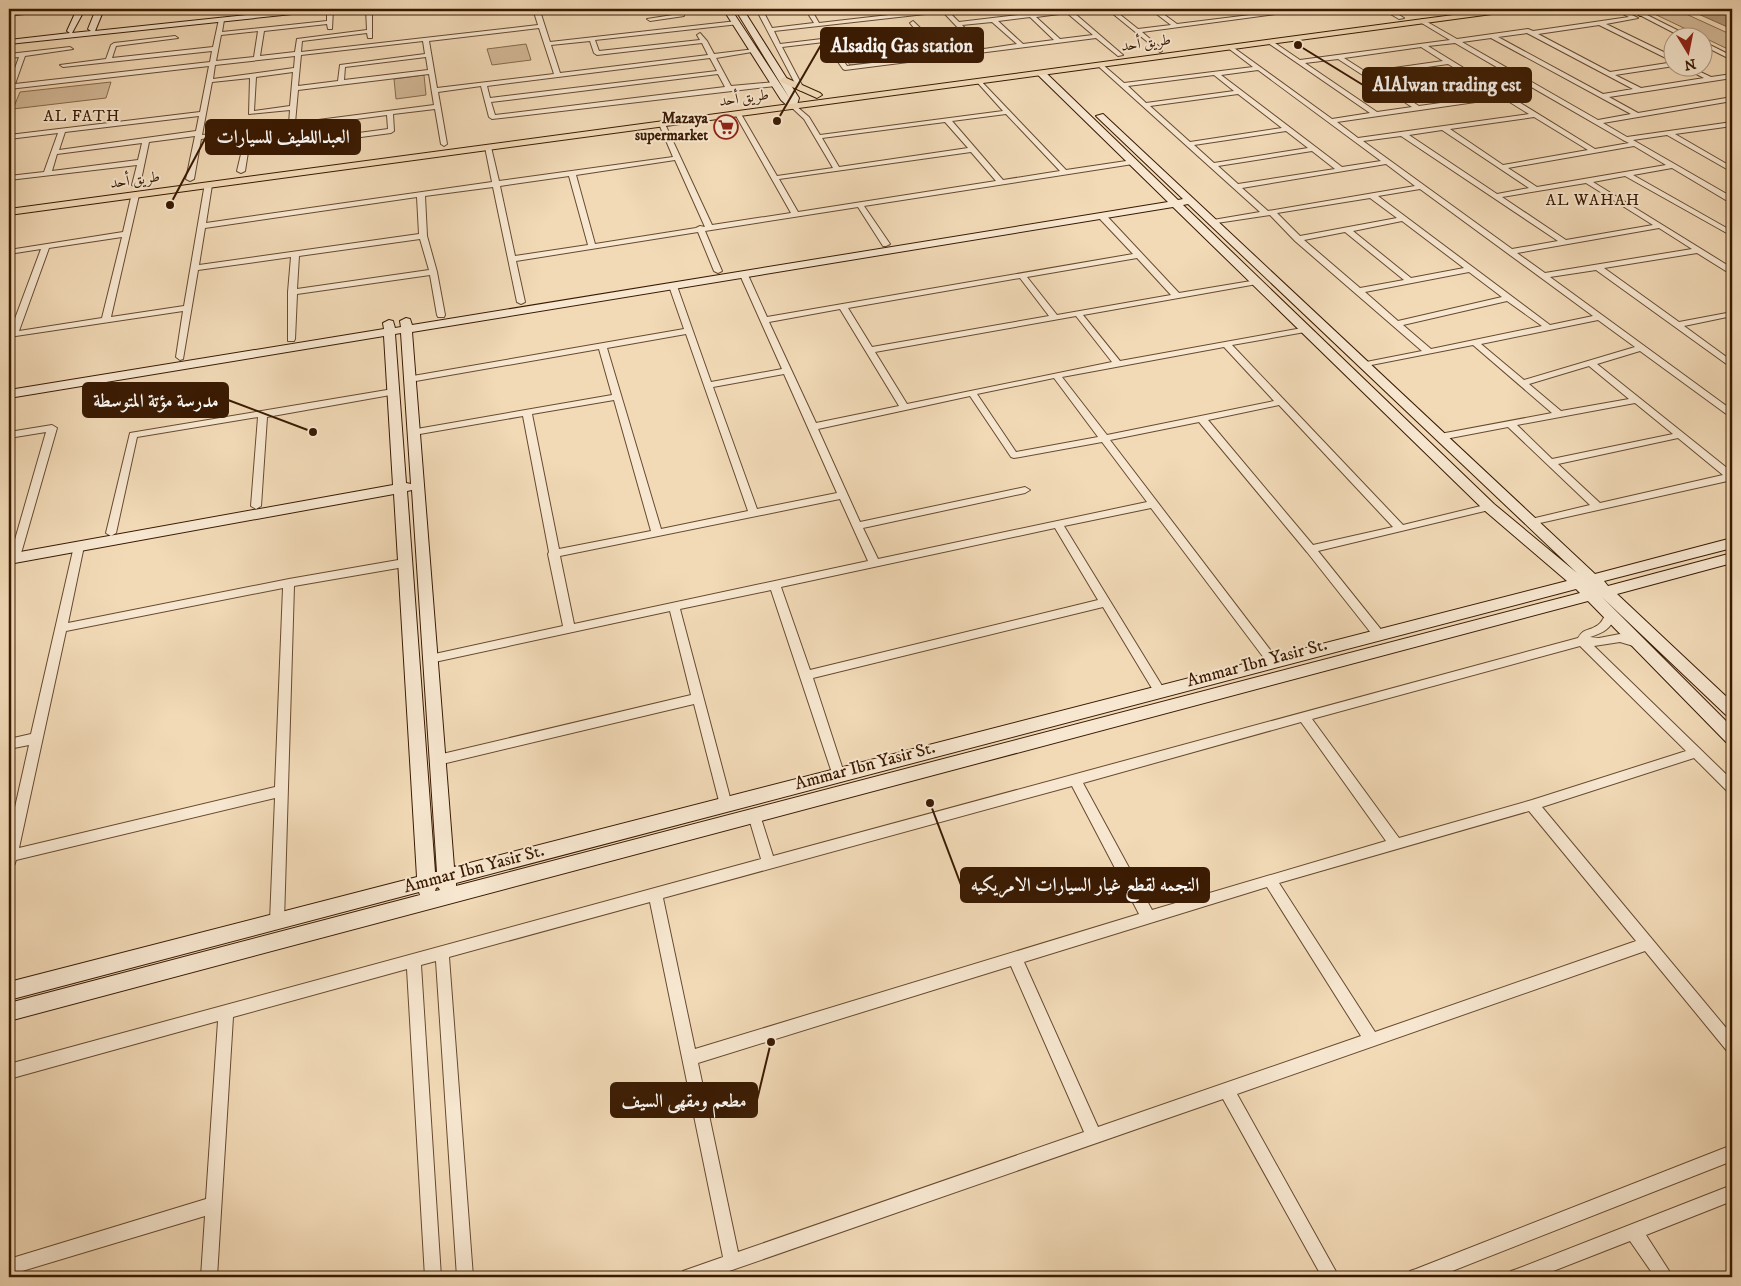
<svg xmlns="http://www.w3.org/2000/svg" width="1741" height="1286" font-family="'IM FELL DW Pica',Amiri,serif">
	<style>
		.green { fill: #d3b998; stroke: #866a4d }
		.water { fill: #b39979; stroke: #826649 }
		.lines { fill: none; stroke-linecap: round; stroke-linejoin: round }
		.street-casing { stroke: #674a2f; stroke-width: 2 }
		.secondary-casing { stroke: #391a02; stroke-width: 2 }
		.primary-casing { stroke: #391a02; stroke-width: 2 }
		.street { fill: #f7e7d0; fill-rule: evenodd }
		.secondary { fill: #f7e7d0; fill-rule: evenodd }
		.primary { fill: #f2dab7; fill-rule: evenodd }
		.labels { text-anchor: middle; dominant-baseline: central; stroke-width: 4; stroke-linejoin: round; paint-order: stroke }
		.far-street-label { font-size: 15px; fill: #391a02; stroke: #f7e7d0 }
		.far-poi-label { font-size: 15px; font-weight: bold; fill: #391a02; stroke: #f7e7d0; text-anchor: end }
		.far-neighbourhood-label { font-size: 16px; letter-spacing: 1px; fill: #391a02; stroke: #f7e7d0 }
		.street-label { font-size: 18px; fill: #391a02; stroke: #f7e7d0 }
		.leader { fill: none; stroke: #391a02; stroke-width: 2 }
		.callout-dot { fill: #391a02; stroke: #f7e7d0; stroke-width: 2 }
		.callout { fill: #391a02; stroke: #391a02; stroke-width: 2 }
		.callout-label { font-size: 19px; text-anchor: middle; font-weight: bold; fill: #fff }
	</style>
	<rect width="100%" height="100%" fill="#f2dab7"/>
	<filter id="stains"><feTurbulence type="fractalNoise" baseFrequency=".004" numOctaves="4"/><feColorMatrix values="0 0 0 0 .2 0 0 0 0 .09 0 0 0 0 .02 0 0 0 .5 -.17"/></filter>
	<radialGradient id="worn" r=".72"><stop offset=".6" stop-color="#630" stop-opacity="0"/><stop offset="1" stop-color="#630" stop-opacity=".3"/></radialGradient>
	<!-- green -->
	<path class="green" d="M1644 9H1675L1732 35V51Z
		M874 38 892 60 850 65 833 43Z
		M526 44 531 60 492 65 487 49Z
		M424 75 426 95 396 99 394 79Z
		M111 82 106 98 13 109 20 92Z"/>
	<!-- water -->
	<path class="water" d="M1687 9H1732V29Z"/>
	<g class="lines">
		<!-- street casing -->
		<g class="street-casing">
			<path id="street" d="M22 9H28L24 14 9 16V12L20 11Z
				M327 9H333L332 29H328L327 24 264 31 260 56 295 52 297 39 367 30 366 9H372V38H368L367 33 302 41 301 52 538 25 533 9H539V11L581 9 578 11 541 14 550 42 737 21 739 24 595 40 599 51 700 40 697 35 700 33 707 41 714 54 755 49 758 51 716 58 731 86 775 82 778 84 775 86 492 119 489 117 481 86 438 92 447 144 444 146 441 144 435 109 393 114 394 131 391 133 248 152 245 171 241 173 237 171 242 150V134L201 139 194 179 190 181 186 179 195 136 149 142 140 185 136 187 132 185 137 165 9 180V176L44 172 58 133 9 139V135L200 112 209 66 9 89V85L19 57 9 58V54L70 47 73 49 25 56 15 84 210 62 212 51 63 67 60 65 106 59 111 45 114 43 175 36 178 38 116 46 112 58 213 47 219 19 224 20 222 32 327 21ZM539 28 554 74 437 88 429 41ZM258 31 254 57 216 61 221 35ZM423 41 425 54 340 65 338 81 298 86 301 55ZM590 41 594 53 597 55 702 43 708 55 560 73 551 45ZM295 56 294 68 213 79 215 65ZM426 57 428 70 344 80 345 67ZM710 58 717 71 490 98 487 86ZM293 72 290 106 254 111 256 77ZM429 74 434 105 295 123 298 90ZM718 74 725 87 495 115 491 102ZM250 78 249 114 290 110 289 124 202 135 212 82ZM387 115 388 129 248 148V133ZM199 116 196 131 59 150 65 132ZM142 143 138 160 52 171 57 154Z
				M677 9H683L684 16 650 21 647 19 679 14Z
				M756 9H762L772 28 814 23 805 9H811L819 23 941 9H956L948 11 959 22 1068 9H1089L1073 12 1123 55 1118 56 1096 38 845 70 843 69 824 42 782 47 804 89 801 91 798 89ZM943 12 978 49 946 53 913 21 910 23 914 28 780 44 774 31ZM1067 13 1093 35 1060 39 1036 17ZM1030 17 1054 40 1023 44 998 21ZM992 22 1017 44 984 49 962 25ZM917 31 940 54 902 59 882 35ZM876 36 897 60 847 66 830 41Z
				M1107 9H1113L1138 29 1171 25 1150 9 1158 10 1183 9 1162 13 1177 24 1298 9H1312L1142 32 1162 49V51L1160 52Z
				M1382 9H1389L1404 18 1399 19Z
				M1426 9H1433L1439 13 1434 14Z
				M1613 9H1620L1638 18 1606 24 1674 57V62L1599 25 1538 34 1610 72 1674 62V66L1615 75 1641 88 1704 78 1685 68H1692L1711 77 1732 74V78L1609 97 1638 113 1732 97V101L1603 123 1627 137 1732 122V126L1675 134 1732 167V172L1667 135 1633 140 1732 197V202H1729L1672 168 1633 175 1732 231V236L1625 176 1593 182 1732 268V273H1729L1697 253 1604 268 1679 322 1732 312V316L1684 326 1732 361V368L1596 270 1550 277 1732 410V417L1729 416 1640 351 1597 364 1732 472V480L1531 525 1527 524 1526 522 1527 520 1590 505 1508 427 1440 440 1435 437 1440 434 1552 413 1473 345 1361 367V363L1422 351 1295 241 1270 215 1210 224 1209 222 1213 220 1260 212 1097 65 1102 64 1124 83 1253 67 1228 48 1227 47 1230 45 1332 119 1370 113 1268 43V41H1272L1300 60 1450 40 1420 22 1422 19 1457 39 1528 29 1533 31 1629 17ZM1527 33 1633 89 1603 94 1498 37ZM1491 38 1631 114 1598 120 1462 42ZM1455 43 1623 140 1629 143 1595 149 1428 46ZM1421 47 1443 61 1366 72 1344 58ZM1338 59 1412 107 1377 112 1305 63ZM1448 64 1469 77 1391 88 1371 75ZM1258 70 1381 161 1342 167 1221 75ZM1214 75 1234 91 1146 103 1128 86ZM1474 80 1498 95 1419 106 1395 91ZM1238 94 1282 128 1190 142 1150 106ZM1503 98 1529 114 1358 138 1337 122ZM1534 117 1588 150 1503 165 1450 129ZM1442 130 1529 188 1497 194 1409 135ZM1286 131 1308 148 1214 163 1194 145ZM1401 136 1558 241 1512 249 1363 141ZM1634 146 1666 165 1537 187 1508 168ZM1312 151 1335 169 1238 184 1218 166ZM1386 164 1415 186 1268 211 1242 188ZM1586 183 1653 225 1566 240 1502 197ZM1420 189 1593 316 1550 325 1378 196ZM1370 198 1397 218 1300 236 1277 213ZM1402 221 1464 268 1411 278 1353 231ZM1659 228 1692 249 1545 273 1517 253ZM1345 232 1404 280 1360 288 1304 240ZM1469 272 1502 297 1398 321 1365 292ZM1507 301 1542 326 1431 349 1403 325ZM1598 320 1635 347 1524 380 1481 344ZM1589 366 1629 399 1561 411 1529 384ZM1635 403 1673 434 1552 459 1517 425ZM1678 438 1723 475 1600 503 1558 464Z
				M1628 9H1635L1693 38H1684Z
				M1704 42 1732 56V60L1704 46Z
				M979 79 1066 170 1133 160 1136 162 1133 164 864 206 890 244 886 246H883L858 207 705 231 722 271 718 273 714 271 698 232 516 261 525 302 521 304 517 302 493 187 425 196 427 236 437 272 445 315 444 317H438L437 315 430 275 297 294 295 339 294 341H288V292L291 257 198 270 183 359 180 360 176 357 183 311 9 337V333L10 332 41 249 9 254V250L123 232 132 193 139 195 111 317 184 306 205 183 212 185 206 223 492 182 485 147 488 145 491 147 499 181 673 157 659 124 662 122 665 124 712 225 791 213 735 114 736 113 741 114 777 176 833 168 804 119 791 107V105H795L809 117 820 135 1003 111 977 82V80ZM1006 114 1060 171 1003 180 952 121ZM945 122 968 148 839 167 822 138ZM971 152 996 181 798 212 779 179ZM675 160 705 227 700 226 696 228 595 244 576 175ZM569 176 588 245 515 256 500 186ZM417 197 419 234 199 265 205 228ZM122 237 102 318 19 331 49 248ZM420 239 429 270 297 289 299 256Z
				M1099 214H1105L1179 293 1257 280 1261 282 1257 284 1083 315 1120 361 1308 327V331L1305 332 1232 345 1403 525 1489 504 1493 505 1494 507 1493 509 1489 510 1318 551 1383 632 1385 635 1383 638H1375L1307 552 1199 422 1110 440 1278 660 1280 663 1278 666H1270L1151 508 1064 526 1164 689 1166 692 1164 695H1156L1103 607 813 678 845 776 843 780 839 781 835 780 833 776 771 590 680 609 732 805 730 809 726 810 722 809 720 805 694 704 438 765 434 764 432 760 434 756 438 755 691 695 670 611 430 663 426 662 424 659 426 656 430 655 563 626 548 554 549 552 523 416 414 435 409 432 411 430 612 395 599 349 410 382 406 379 407 377 684 329 669 286 673 284 677 286 711 382 782 369 740 275 741 273 748 275 767 317 1133 254 1099 218ZM1137 258 1171 295 1057 315 1027 277ZM1020 278 1049 316 872 347 848 308ZM840 309 899 406 816 423 769 322ZM1076 316 1112 362 907 404 875 352ZM686 334 748 511 661 529 607 348ZM1224 347 1274 401 1107 435 1062 377ZM784 374 837 493 757 509 713 387ZM1054 378 1098 437 1016 452 977 394ZM970 396 1011 457 1014 458 1102 442 1147 502 878 559 863 528 1025 493 1030 490 1025 487 860 522 818 429ZM614 400 651 531 559 549 532 414ZM1279 405 1393 527 1313 545 1208 420ZM840 499 868 561 574 624 560 556ZM1055 528 1098 600 810 670 781 587Z
				M393 389 398 392 396 394 267 417 261 506 256 509 251 506 258 417 137 437 116 533 111 536 106 533 130 433Z
				M52 425 57 428 22 550 21 553H13L12 550 46 432 9 438V432Z
				M79 542 84 546 68 623 289 579 404 559 409 563 404 567 294 586 284 921 282 925 277 927 272 925 270 921 275 798 16 860 14 866 9 868V834L29 745 9 749V739L31 734 74 546ZM283 588 275 787 19 848 66 631Z
				M1611 611 1616 615C1611 629 1603 633 1590 637L1599 638 1620 634 1644 641 1646 644 1640 648 1620 642 1594 646 1732 780V793L1728 792 1694 758 1542 807 1732 1035V1053L1727 1051 1645 951 1237 1094 1339 1277H1322L1223 1099 712 1277H681L683 1271 723 1257 650 902 449 957 473 1277H457L436 961 421 965 441 1277H425L407 969 233 1017 217 1277H201L205 1216 9 1275V1259L206 1199 218 1021 9 1079V1064L761 859 748 815 749 811 754 810 759 811 760 815 773 856 1578 638C1585 627 1588 632 1598 625 1604 621 1604 613 1611 611ZM1580 646 1686 751 1532 800 1399 838 1312 719ZM1301 722 1386 841 1152 910 1083 783ZM1072 786 1139 914 695 1049 663 898ZM1529 811 1636 941 1375 1032 1279 883ZM1267 887 1361 1036 1098 1127 1024 962ZM1011 966 1084 1132 738 1252 698 1063Z
				M1732 1145V1161L1437 1277H1408L1410 1271 1416 1269Z
				M1732 1185V1201L1646 1235 1673 1277H1655L1630 1241 1538 1277H1509L1511 1271 1517 1269Z"/>
		</g>
		<!-- secondary casing -->
		<g class="secondary-casing">
			<path id="secondary" d="M77 9H85L72 33 91 31 88 29 96 9H104L95 31 302 9H325L321 11 9 44V40L70 33 67 31Z
				M723 9H731L790 99 735 9H743L799 98 796 108H790L781 100Z
				M1038 71H1044L1178 200 1183 199 1096 116 1103 114 1595 574 1732 538V548L1604 581 1608 586 1732 553V563L1617 594 1732 702V717L1726 715 1602 597 1732 727V743L1726 742 1588 601 9 1021V1003L420 895 419 892 9 1000V982L417 877 394 494 9 564V554L393 485 384 336 9 398V390L384 329 383 323 389 320 393 321 395 328 401 327 400 321 406 318 410 319 412 325 1168 202 1038 75ZM1188 204 1577 573 1494 504 1183 205ZM1173 207 1484 510 1567 581 454 867 412 332ZM401 333 411 484 406 483 395 334ZM412 490 437 872H435L407 491ZM1576 589 1580 593 456 886V883ZM438 887 440 890 435 891 436 888Z"/>
		</g>
		<!-- primary casing -->
		<g class="primary-casing">
			<path id="primary" d="M1498 9H1518L1514 11 9 215V209Z
				M1631 9H1640L1647 14 1640 16Z
				M784 77 820 93 822 95 817 98 781 82 780 80Z"/>
		</g>
		<!-- street -->
		<use href="#street" class="street"/>
		<!-- secondary -->
		<use href="#secondary" class="secondary"/>
		<!-- primary -->
		<use href="#primary" class="primary"/>
	</g>
	<!-- icons -->
	<defs>
		<g id="supermarket-ring" transform="scale(1.25)"><circle r="9.5" fill="#f7e7d0" stroke="#8f2418" stroke-width="1.5"/><path d="M-6-5.5h2.5l.6 2H6L4.5 2H-2.5L-4.4-4H-6ZM-1.5 3.2a1.3 1.3 0 1 0 .1 0ZM3 3.2a1.3 1.3 0 1 0 .1 0Z" fill="#8f2418"/></g>
	</defs>
	<g fill-rule="evenodd">
		<use href="#supermarket-ring" x="726" y="127"/>
	</g>
	<g class="labels">
		<!-- far-street labels -->
		<g class="far-street-label">
			<text transform="translate(1146 43) rotate(-8)">طريق أحد</text>
			<text transform="translate(744 98) rotate(-8)">طريق أحد</text>
			<text transform="translate(135 180) rotate(-8)">طريق أحد</text>
		</g>
		<!-- far-poi labels -->
		<g class="far-poi-label">
			<text x="708" y="118">Mazaya<tspan x="708" dy="17">supermarket</tspan></text>
		</g>
		<!-- far-neighbourhood labels -->
		<g class="far-neighbourhood-label">
			<text x="82" y="116">AL FATH</text>
			<text x="1593" y="200">AL WAHAH</text>
		</g>
		<!-- street labels -->
		<g class="street-label">
			<text transform="translate(1257 663) rotate(-15)">Ammar Ibn Yasir St.</text>
			<text transform="translate(865 766) rotate(-15)">Ammar Ibn Yasir St.</text>
			<text transform="translate(474 869) rotate(-15)">Ammar Ibn Yasir St.</text>
		</g>
	</g>
	<!-- callouts -->
	<path class="leader" d="M777 121L821 45M1298 45L1363 85M170 205L206 137M313 432L228 400M930 803L961 885M771 1042L757 1100"/>
	<g class="callout-dot">
		<circle cx="777" cy="121" r="5"/>
		<circle cx="1298" cy="45" r="5"/>
		<circle cx="170" cy="205" r="5"/>
		<circle cx="313" cy="432" r="5"/>
		<circle cx="930" cy="803" r="5"/>
		<circle cx="771" cy="1042" r="5"/>
	</g>
	<g class="callout">
		<rect x="821" y="28" width="162" height="34" rx="5"/>
		<rect x="1363" y="68" width="168" height="34" rx="5"/>
		<rect x="206" y="120" width="154" height="34" rx="5"/>
		<rect x="83" y="383" width="145" height="34" rx="5"/>
		<rect x="961" y="868" width="248" height="34" rx="5"/>
		<rect x="611" y="1083" width="146" height="34" rx="5"/>
	</g>
	<g class="callout-label">
		<text x="902" y="52">Alsadiq Gas station</text>
		<text x="1447" y="91">AlAlwan trading est</text>
		<text x="283" y="143">العبداللطيف للسيارات</text>
		<text x="156" y="407">مدرسة مؤتة المتوسطة</text>
		<text x="1085" y="891">النجمه لقطع غيار السيارات الامريكيه</text>
		<text x="684" y="1107">مطعم ومقهى السيف</text>
	</g>
	<!-- margin -->
	<rect width="1741" height="1286" fill="none" stroke="#f2dab7" stroke-width="30"/>
	<rect x="10" y="10" width="1721" height="1266" fill="none" stroke="#391a02" stroke-width="2.5"/>
	<rect x="15" y="15" width="1711" height="1256" fill="none" stroke="#391a02"/>
	<!-- north arrow -->
	<g transform="translate(1688 52) rotate(170)"><circle r="24" fill="#f7e7d0" stroke="#ab957e"/>
	<path d="M0-4L9 19L0 12L-9 19Z" fill="#8f2418"/>
	<text y="-8" font-size="14" font-weight="bold" text-anchor="middle" fill="#391a02">N</text>
	</g>
	<rect width="100%" height="100%" filter="url(#stains)"/>
	<rect width="100%" height="100%" fill="url(#worn)"/>
</svg>
